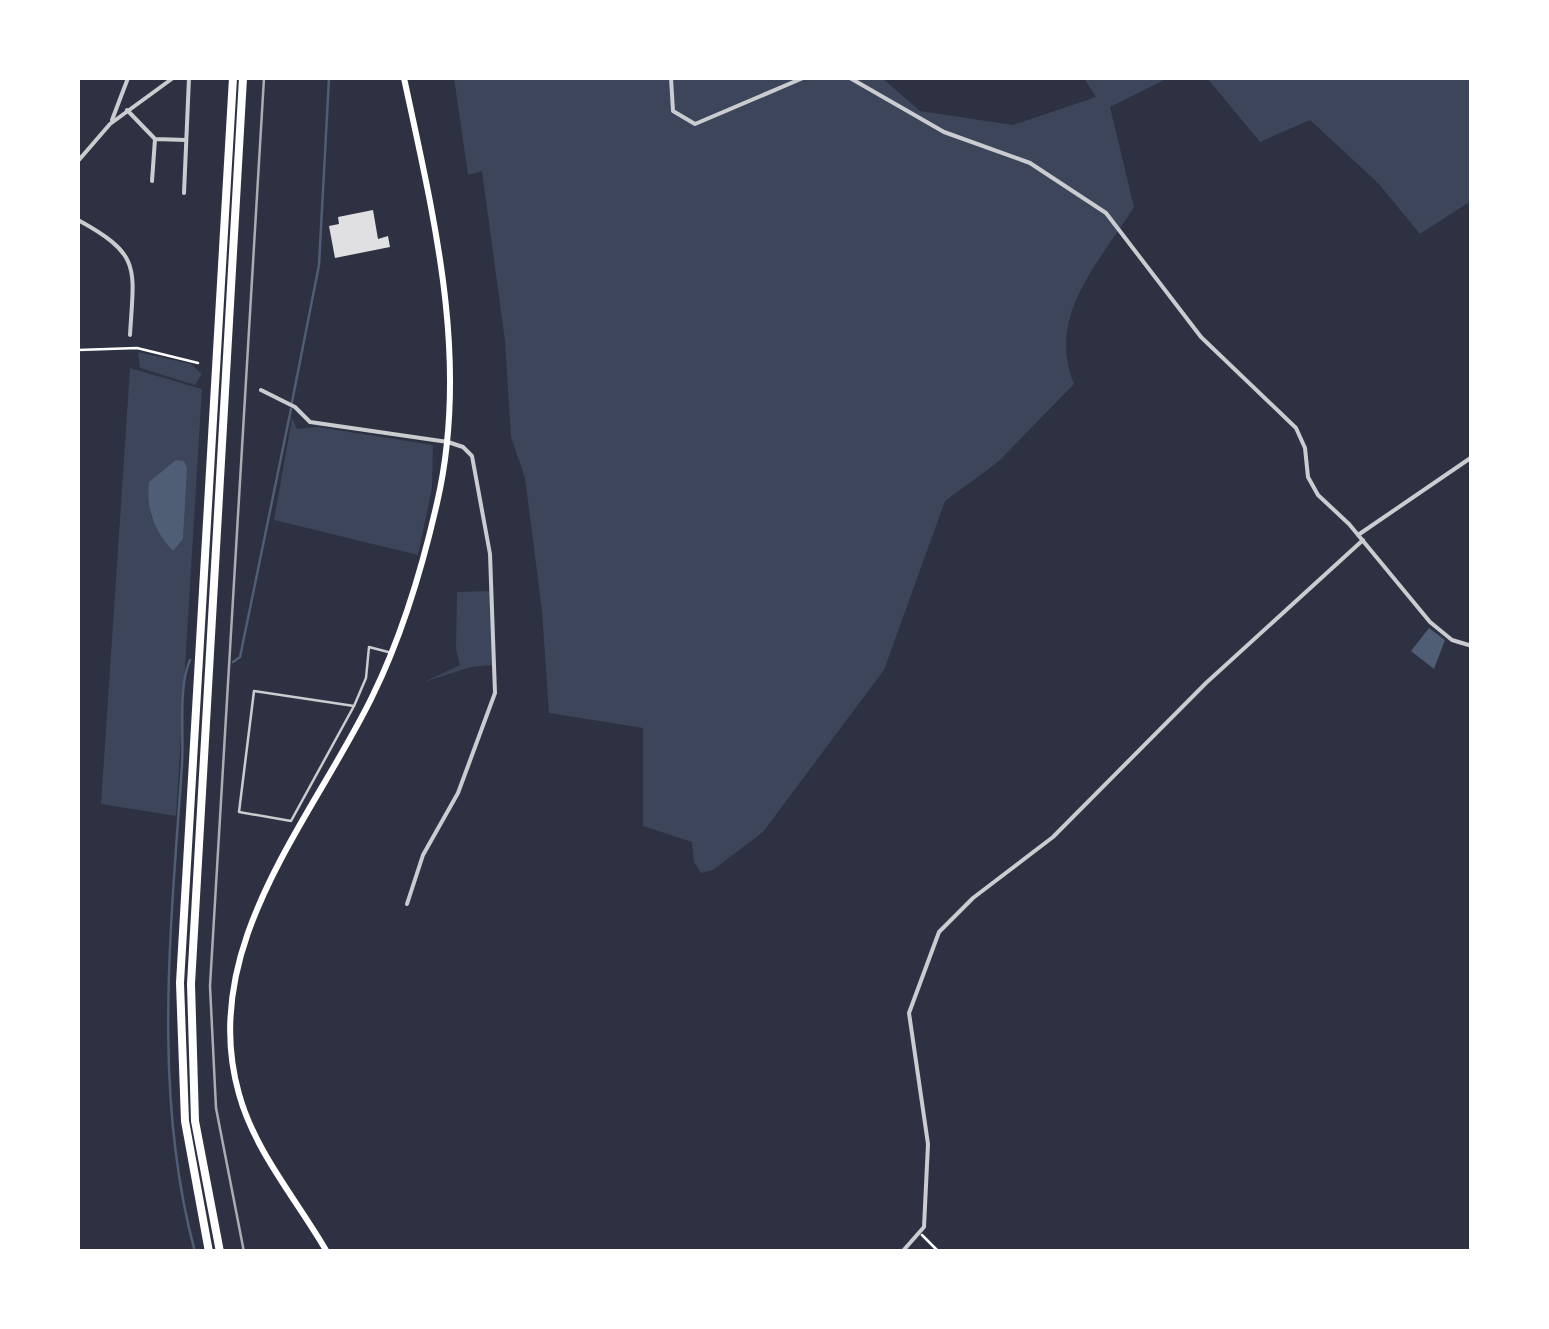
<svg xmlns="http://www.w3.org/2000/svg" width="1549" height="1329" font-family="Georgia,serif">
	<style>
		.green { fill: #3c4559; fill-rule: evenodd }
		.water { fill: #4f5d75 }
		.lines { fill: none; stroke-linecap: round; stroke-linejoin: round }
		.stream { stroke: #4f5d75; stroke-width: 2.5 }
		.building { fill: #e0e0e3 }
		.path { stroke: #fff; stroke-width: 2.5 }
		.service { stroke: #caccd0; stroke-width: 2.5 }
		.minor { stroke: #caccd0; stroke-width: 4 }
		.primary { stroke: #fff; stroke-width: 6 }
		.motorway { stroke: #fff; stroke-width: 8 }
		.rail { stroke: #abadb3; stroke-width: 2.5 }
	</style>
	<rect width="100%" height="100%" fill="#2d3142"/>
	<!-- green -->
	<path class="green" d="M454 78H882L920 111 1013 125 1096 97 1084 78H1168L1110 107 1134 207C1099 263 1046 316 1074 384L998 462 945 501 884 670 763 832 713 870 701 873 694 862 692 842 643 826V728L549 713 542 611 525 478 511 437 505 341 482 171 468 175Z
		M1207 78H1471V201L1420 234 1378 183 1310 120 1260 142Z
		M138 352 191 364 202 374 195 385 140 368Z
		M130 368 202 389 176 816 101 804ZM187 468 173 551 151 516 149 482Z
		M292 418 297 429 318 427 433 445 432 488 418 555 274 520Z
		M490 591 493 665 471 667 424 682 460 665 456 650 457 592Z"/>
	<!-- water -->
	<path class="water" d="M176 460 184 461 187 468 183 539 173 551C154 531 146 509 149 482Z
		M1429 628 1445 640 1434 669 1411 651Z"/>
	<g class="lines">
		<!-- stream -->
		<path class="stream" d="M292 402 319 265 329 78
			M190 660C178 686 184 735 182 765 171 927 152 1093 195 1252
			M233 662 240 657 291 409"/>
	</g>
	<!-- building -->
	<path class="building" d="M373 210 378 239 388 236 390 247 335 258 329 226 339 224 338 217Z"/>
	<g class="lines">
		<!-- path -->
		<path class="path" d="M78 350 137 348 198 363
			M922 1235 939 1252"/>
		<!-- service -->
		<path class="service" d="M354 706 254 691 239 812 291 821 354 706 366 678 369 647 392 653"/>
		<!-- minor -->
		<path class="minor" d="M671 78 673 111 695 124 803 78
			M850 78 944 132 1030 163 1106 213 1201 337 1296 428 1305 448 1308 477 1318 495 1349 524 1430 622 1452 640 1472 646
			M127 110 155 139 152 181
			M112 120 128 78
			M155 139 186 140
			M78 161 110 124 173 78
			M184 193 189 78
			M78 220C142 255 134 267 130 335
			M261 390 295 407 310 422 448 442 463 447 472 456 490 554 495 693 458 793 423 855 407 904
			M1358 535 1472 457
			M902 1252 924 1227 928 1144 909 1013 939 932 973 898 1053 837 1206 683 1363 540"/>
		<!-- primary -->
		<path class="primary" d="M327 1252C297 1200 255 1152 239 1094 197 947 312 820 372 697 402 636 422 569 437 503 470 361 434 218 404 78"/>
		<!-- motorway -->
		<path class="motorway" d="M209 1252 185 1121 180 983 233 78
			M220 1252 195 1121 191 984 243 78"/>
		<!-- rail -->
		<path class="rail" d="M244 1252 216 1108 210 986 264 78"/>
	</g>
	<!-- border -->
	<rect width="1549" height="1329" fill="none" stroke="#ffffff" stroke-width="160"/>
</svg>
